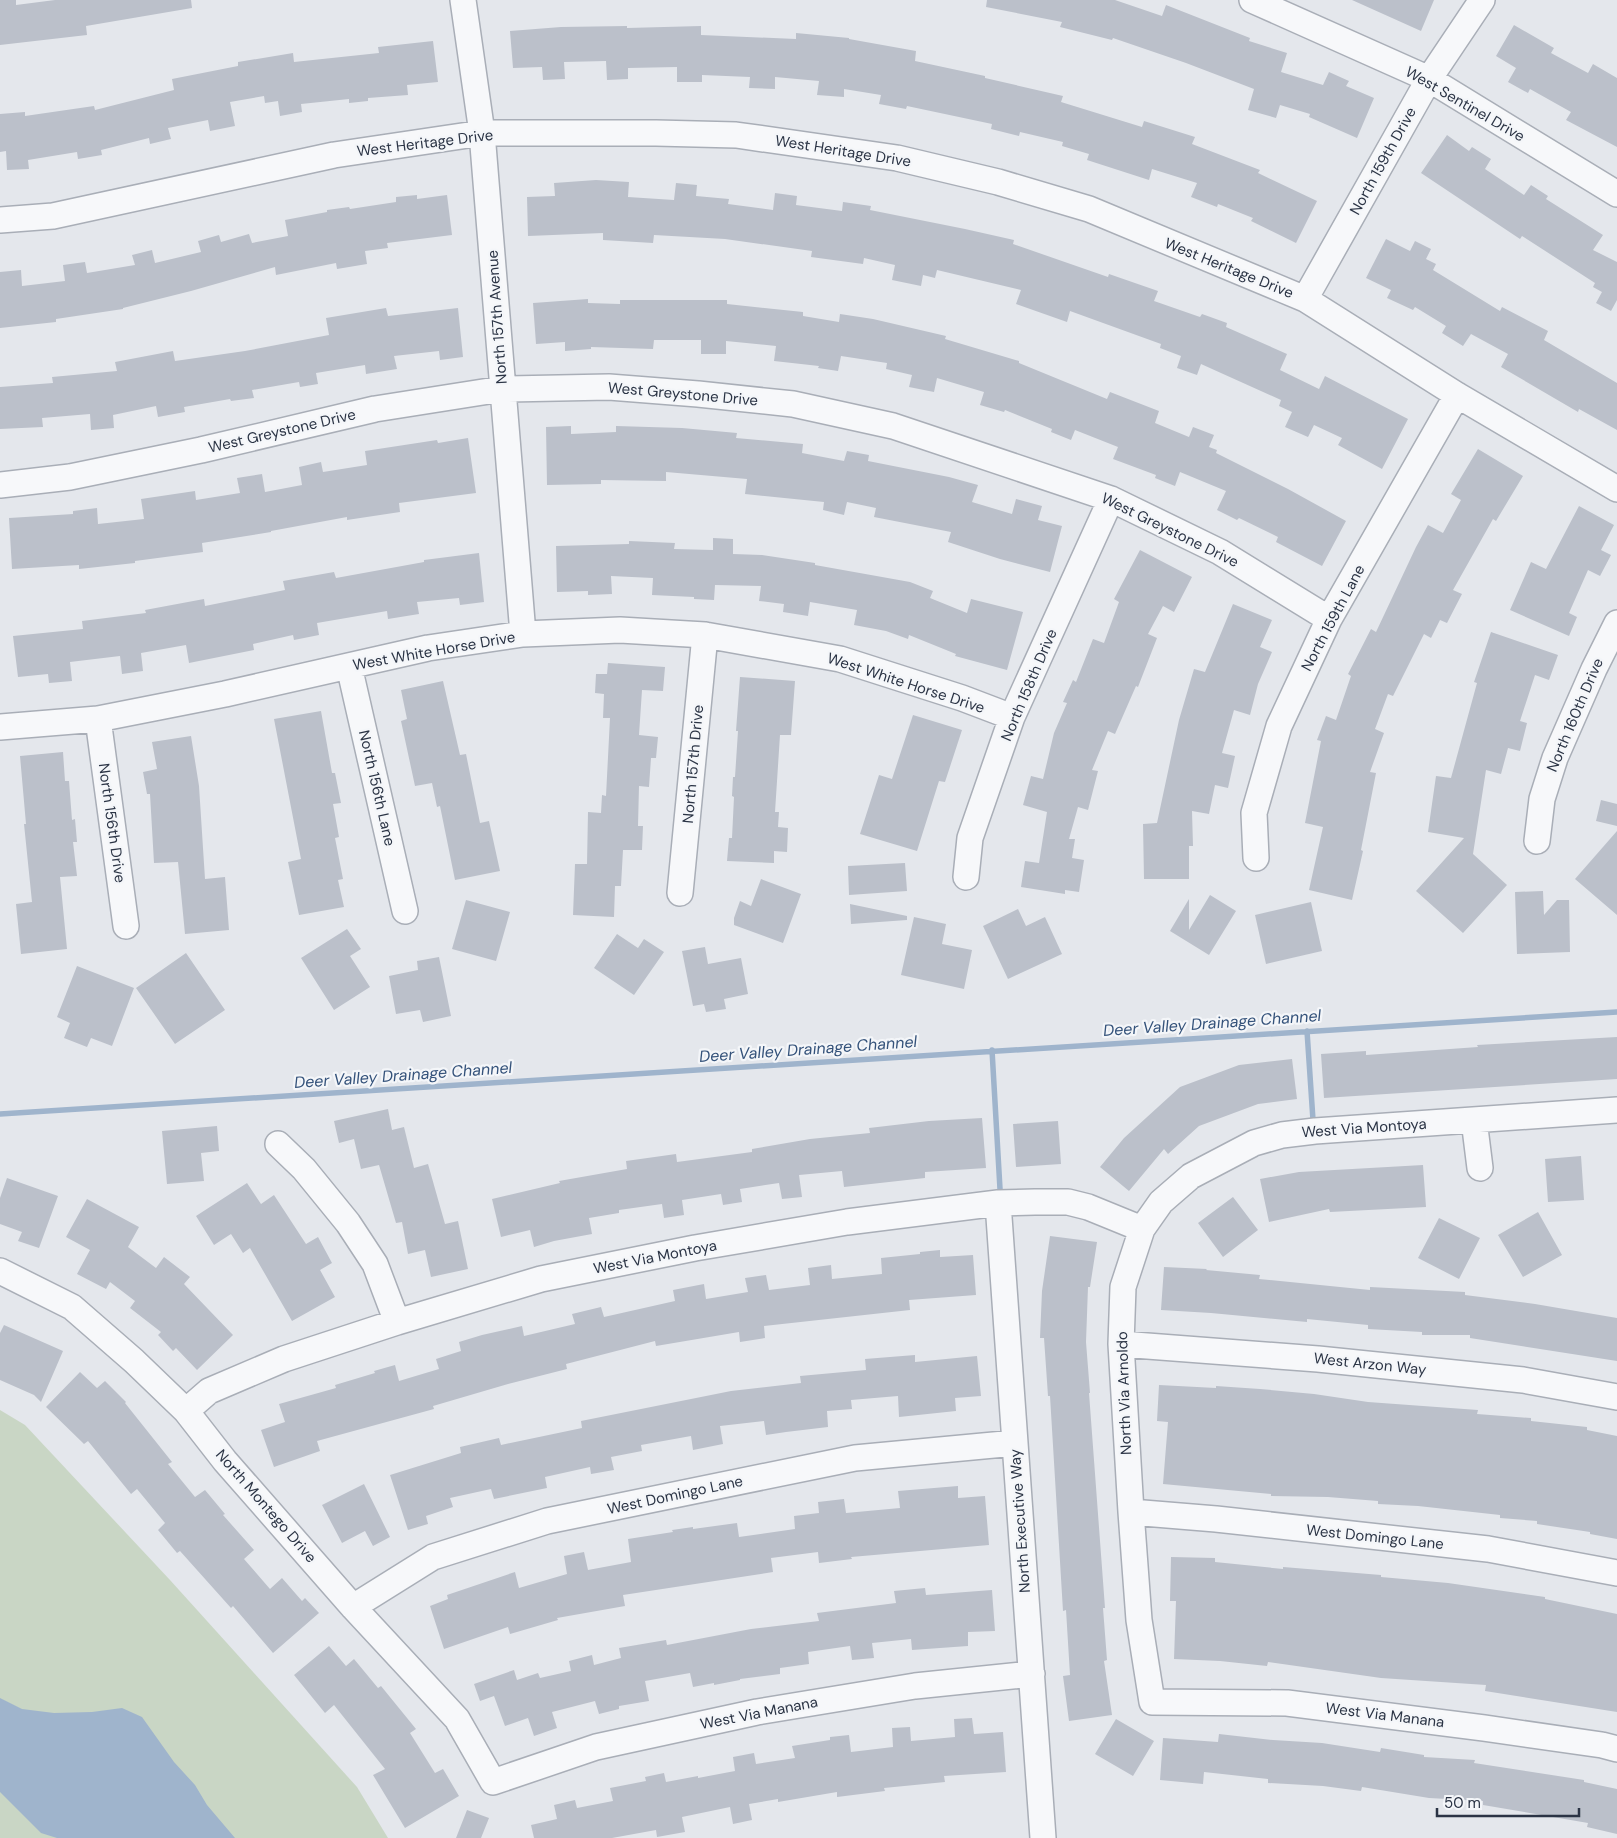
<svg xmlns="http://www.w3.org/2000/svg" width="1617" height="1838" font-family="'DM Sans',sans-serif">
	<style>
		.grass { fill: #c9d6c5 }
		.water { fill: #9fb4cc }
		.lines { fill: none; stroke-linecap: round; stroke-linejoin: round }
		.stream { stroke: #9fb4cc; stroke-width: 5.5 }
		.building { fill: #bbc0ca }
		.minor-casing { stroke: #a9aeb7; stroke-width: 28 }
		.minor { stroke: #f7f8fa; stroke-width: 25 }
		.labels { text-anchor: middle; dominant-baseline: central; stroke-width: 4.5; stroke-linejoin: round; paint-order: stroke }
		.street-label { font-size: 15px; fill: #2b3445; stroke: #f4f6f9 }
		.water-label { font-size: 16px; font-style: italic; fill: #34527a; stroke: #f4f6f9 }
	</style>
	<rect width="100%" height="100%" fill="#e4e7ec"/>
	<!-- grass -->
	<path class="grass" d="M0 1410 25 1425 170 1580 357 1787 388 1838H0Z"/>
	<!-- water -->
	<path class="water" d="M0 1698 22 1709 54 1713 92 1712 122 1708 142 1717 174 1762 195 1785 207 1805 235 1838H57L41 1833 0 1792Z"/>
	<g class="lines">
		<!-- stream -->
		<path class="stream" d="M1307 1031 1313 1120
			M992 1050 1000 1189
			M0 1114 1617 1012"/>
	</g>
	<!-- building -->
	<path class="building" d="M0 0H16V5L55 0H191L192 8 86 26 87 35 0 45Z
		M987 0H1115L1162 16 1166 5 1250 38 1249 41 1287 53 1281 72 1323 85 1329 72 1349 81 1346 86 1374 98 1357 138 1309 117 1310 114 1280 105 1276 118 1248 110 1254 89 1186 63 1113 38 1112 40 1060 27 1062 22 986 7Z
		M1352 0H1434L1421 31Z
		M1514 25 1554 48 1551 53 1588 73 1593 64 1617 78V147L1566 120 1571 112 1530 89 1528 93 1508 82 1516 68 1496 56Z
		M627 26V28L701 26V35L796 39V33L849 38V39L916 51 915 61 985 76V78L1063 96 1061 102 1142 127 1144 121 1195 137 1192 144 1260 170 1258 173 1317 201 1296 243 1251 221 1253 218 1218 204 1217 207 1191 197 1197 183 1152 169 1149 180 1087 160 1089 154 1062 146 1063 142 1020 132 1019 136 991 129 992 124 907 106 906 109 879 104 881 95 844 89V97L817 95 819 81 775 77V89L749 88 750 77 702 75V82H677V67L628 68V79L607 80 606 61 564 62 565 79 543 80 542 67 513 68 510 31 561 27Z
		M433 41 438 82 407 85 408 95 368 98V101L349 103V99L301 104 302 112 280 116 278 101 265 103 264 96 230 102 235 126 210 131 208 120 168 128 171 139 150 144 149 138 101 150 102 155 78 159 77 152 28 160 29 169 7 170 6 151 0 152V114L25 112V116L94 106 95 110 174 90 172 79 238 66V62L293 53 294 62 379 53 378 47Z
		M1447 135 1469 151 1472 147 1491 159 1485 169 1524 195 1531 185 1548 196 1546 199 1603 235 1593 250 1617 262V300L1611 311 1596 303 1602 292 1593 287 1595 283 1522 236 1520 239 1421 173Z
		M596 180 629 182 628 197 674 200 676 183 697 185 696 196 729 199 728 204 773 210 775 193 797 196 796 205 842 211 843 202 871 206 870 210 965 229 1014 240 1013 244 1108 277 1109 274 1158 291 1154 301 1200 317 1202 314 1227 323 1226 327 1287 354 1280 370 1319 389 1325 376 1408 419 1382 469 1338 445 1342 438 1314 425 1308 437 1285 427 1292 412 1279 406 1281 400 1201 364 1197 375 1177 368 1181 356 1160 348 1161 344 1070 311 1067 322 1016 304 1021 290 937 270 935 278 923 275 921 286 892 280 895 265 864 258 863 264 811 257 812 251 725 239 654 235 653 243 603 240V233L528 236 527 197 555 196 554 183Z
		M417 195V199L447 195 452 235 387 243 388 248 365 251 367 264 337 269 336 263 276 275 275 267 191 291 123 308V309L56 319V322L0 328V272L21 270 22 286 65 281 63 265 85 262 87 273 135 265 132 255 152 250 155 263 201 252 198 241 219 235 221 242 249 234 252 243 288 236 285 220 327 212V210L349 207 350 209 396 202V197Z
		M1386 239 1410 251 1415 241 1431 249 1426 259 1436 264 1433 270 1500 311 1502 307 1548 331 1544 340 1617 383V430L1579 409 1578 412 1501 367 1508 354 1471 334 1463 346 1442 333 1446 326 1415 307 1413 310 1387 298 1391 290 1366 278Z
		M588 299V303L620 304V300H727V304L803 312V316L839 322 840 314 873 319 946 336 945 339 1019 361V363L1107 399 1110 392 1159 411 1155 423 1189 437 1193 427 1214 435 1209 447 1217 450 1216 453 1288 489 1346 521 1322 566 1276 542 1278 537 1239 518 1237 520 1217 510 1226 491 1180 472 1175 486 1155 478 1156 475 1113 459 1118 447 1075 430 1071 440 1051 432 1052 429 1005 410 1004 412 980 405 984 392 937 378 934 392 909 387 912 375 886 369 887 363 841 356 838 371 818 368 819 366 774 361 776 346 726 341V354H701V340H654L653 349 591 347V349L565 351V342L536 344 533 303Z
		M386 308 388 316 458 308 463 357 440 360 439 351 394 356 397 369 366 374 365 365 316 373 318 384 300 387 299 382 252 390 254 398 231 401 230 399 184 407 185 412 158 417 156 406 113 415 114 428 91 430 90 414 42 418 43 427 0 429V387L53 383 52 377 117 371 115 362 173 351 175 361 245 351 329 335 326 318Z
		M571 426V434L616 432V426L682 428 737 433 736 438 803 444 802 453 844 461 847 451 869 455 868 461 949 477 978 485 972 502 1012 514 1016 499 1042 506 1038 520 1062 526 1050 572 1000 559 948 542 951 532 874 517 876 508 847 502 844 515 823 510 824 502 745 494 747 479 666 472V481L601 480V484L547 485 546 427Z
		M468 438 476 493 399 503 400 512 347 520V517L271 531V532L202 543 203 552 135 561V563L79 569V565L12 569 9 518 73 514V511L97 508 98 524 144 519 141 499 195 491 196 500 240 493 237 478 262 474 265 492 302 485 299 467 321 462 323 472 367 465 365 451 437 440 438 443Z
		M1478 449 1523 476 1496 521 1493 519 1453 590 1462 594 1447 623 1440 620 1431 638 1424 634 1393 696 1388 694 1375 729 1384 733 1370 772 1376 773 1361 850 1363 851 1352 900 1309 890 1323 827 1305 823 1321 741 1317 740 1326 716 1336 720 1351 676 1348 674 1371 629 1376 632 1416 547 1428 525 1443 533 1461 500 1451 494Z
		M1579 506 1614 525 1601 550 1611 555 1600 576 1588 570 1569 613 1577 617 1569 636 1510 610 1531 562 1546 569Z
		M713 538 733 539V554L762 555 815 563V565L910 582 933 591 930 598 967 613 971 599 1023 612 1007 670 955 656 956 654 909 635 908 639 886 631 854 625 857 610 810 602 808 616 783 612 784 604 759 601 761 586 715 585 714 600 694 599V597L652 595 653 578 611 576 612 594 588 595V591L557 592 556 546 629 544V541L675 543 674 549 713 550Z
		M1140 550 1192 577 1174 612 1163 606 1148 634 1157 638 1138 687 1136 686 1115 734 1108 731 1092 770 1098 771 1088 810 1078 807 1069 839H1075L1072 858 1084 860 1079 892 1065 890V894L1021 887 1025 861 1039 863 1047 812 1023 805 1031 776 1043 779 1054 733 1067 703 1063 702 1073 680 1076 682 1093 639 1104 643 1119 602 1114 599Z
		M479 553 484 602 460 605 459 598 417 602 419 614 388 619 387 611 317 623 319 635 294 640 293 635 253 644 254 650 189 663 186 645 141 653 143 671 122 674 120 656 70 662 72 681 49 683 48 674 18 677 13 636 83 629 82 621 146 613 145 610 204 599 205 606 285 590 283 581 334 572 336 578 424 562V560Z
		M1233 604 1272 620 1260 647 1272 652 1258 684 1250 715 1234 710 1222 753 1235 756 1228 788 1215 785 1209 814 1192 811 1193 846H1189V879H1144L1143 824 1157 823 1179 720 1194 669 1205 672Z
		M1491 632 1558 655 1549 680 1535 675 1520 721 1527 723 1520 751 1508 748 1501 774 1486 770 1473 854 1507 885 1463 933 1416 891 1464 838 1428 832 1436 776 1451 778 1477 683 1474 682Z
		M608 663 665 667 663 691 642 690 639 735 658 737 656 758H651L649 787 639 786 638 826H643L642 850H623L621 886H615L614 917 573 915 575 864H587L588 812 601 813 602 795 606 796 610 718H603L604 694 595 693 596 674H607Z
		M740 677 795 681 791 735H780L775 812H779L778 827 788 828 787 852 774 851V863L727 861 729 838H732L734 797 732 796 733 777H735L738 731H736Z
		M443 681 460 755 466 754 480 823 489 821 500 871 455 880 440 806 437 807 432 783 415 786 401 721 407 719 401 690Z
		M321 711 332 773H335L341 803 333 804 339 837 335 838 343 879 338 880 344 907 299 915 288 862 301 859 274 719Z
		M913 715 962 730 945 782 939 781 917 851 860 834 879 775 892 779Z
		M191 736 199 786 205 879 225 877 229 930 185 934 178 862 154 863 150 794H147L143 772 157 769 152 742Z
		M63 752 65 781H69L72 820 75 819 77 842H73L77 876 60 877 67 949 21 954 16 904 32 902 24 824H26L20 756Z
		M1601 800 1617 804V826L1596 821Z
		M1617 831V915L1575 879Z
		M905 863 907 891 849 895 848 866Z
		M761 879 801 894 783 943 734 925V918L740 901 751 906Z
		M1543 891 1544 915 1557 900H1569L1570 952 1517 954 1515 892Z
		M1210 895 1236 911 1209 955 1170 931 1189 899V930Z
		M466 900 510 912 496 961 452 949Z
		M1311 902 1322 951 1266 964 1255 915Z
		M850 904 907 916V920L851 924Z
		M1018 909 1026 926 1045 917 1062 954 1008 979 983 926Z
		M914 917 946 924 942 944 972 950 964 989 901 975Z
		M347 929 361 949 350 956 370 987 334 1010 301 958Z
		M617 934 638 948 644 939 664 952 634 995 594 968Z
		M705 947 708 964 741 958 748 994 724 999 726 1009 706 1012 704 1004 693 1006 682 951Z
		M186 953 225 1010 175 1044 136 988Z
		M439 957 451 1016 423 1022 420 1010 396 1014 389 976 418 970 417 961Z
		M77 966 134 988 112 1046 91 1038 87 1047 64 1038 70 1023 57 1017Z
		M1617 1037V1079L1324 1098 1321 1054 1366 1051V1055L1478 1047 1477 1045Z
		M1292 1059 1297 1099 1258 1104 1199 1126 1168 1154 1164 1149 1129 1191 1100 1167 1124 1138 1180 1087 1239 1065Z
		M388 1109 392 1130 404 1127 414 1168 428 1164 445 1224 458 1221 468 1269 431 1277 425 1250 408 1254 402 1222 396 1223 379 1165 361 1169 354 1139 339 1143 334 1121Z
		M982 1118 986 1168 925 1172V1178L844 1187 842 1171 799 1175 802 1197 782 1199 779 1183 740 1189 742 1202 723 1205 721 1194 682 1200 684 1215 664 1218 662 1204 619 1210V1213L589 1218 592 1234 554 1241 534 1247 530 1230 501 1237 492 1199 560 1183 559 1181 627 1169 626 1161 676 1154 677 1162 752 1152V1149L810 1139 870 1133 869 1128 929 1121Z
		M1058 1121 1061 1164 1016 1167 1013 1124Z
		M217 1126 219 1151 201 1153 204 1181 167 1184 162 1131Z
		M1581 1156 1584 1200 1548 1202 1545 1159Z
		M1423 1165 1426 1207 1330 1212 1329 1209 1269 1222 1260 1179 1299 1172Z
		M7 1178 58 1196 39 1248 18 1241 22 1232 0 1224V1198Z
		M247 1183 261 1204 274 1195 306 1244 318 1237 332 1263 320 1270 335 1297 292 1321 250 1248 243 1253 231 1234 214 1245 196 1216Z
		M1233 1197 1258 1230 1223 1257 1198 1223Z
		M87 1199 139 1227 128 1247 156 1268 164 1257 190 1277 184 1284 233 1335 197 1370 176 1348 173 1351 158 1335 161 1332 130 1308 135 1301 110 1282 106 1289 77 1274 90 1250 66 1237Z
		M1538 1212 1562 1255 1523 1277 1498 1235Z
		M1439 1218 1480 1238 1459 1279 1418 1258Z
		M1050 1236 1097 1242 1090 1287H1088L1086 1342 1090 1393H1089L1105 1608H1103L1107 1660 1104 1661 1112 1715 1069 1721 1063 1676 1070 1675 1066 1610 1063 1611 1050 1396H1048L1044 1338H1040L1042 1291Z
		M940 1250V1257L973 1255 976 1295 909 1300 910 1310 764 1326 765 1338 740 1342 739 1332 656 1346 655 1341 566 1364 567 1369 508 1384 433 1406 434 1409 317 1441 320 1451 274 1467 261 1430 285 1422 279 1404 336 1388 335 1385 375 1373 374 1371 395 1365 399 1381 439 1369 436 1359 461 1351 459 1342 482 1335 522 1326 524 1336 575 1324 572 1314 601 1307 604 1317 675 1301 673 1290 704 1284 706 1299 748 1292 745 1278 766 1275 769 1290 810 1285 808 1268 831 1265 832 1279 882 1274 881 1258 920 1254V1252Z
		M1164 1267 1207 1269 1206 1270 1260 1275 1259 1279 1370 1290V1287L1465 1292V1295L1535 1304 1617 1318V1361L1470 1338V1335H1422V1332L1368 1329V1325L1307 1319V1322L1211 1313 1161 1310Z
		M4 1325 63 1351 41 1402 34 1395 0 1380V1333Z
		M915 1355V1362L977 1356 981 1396 955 1398 956 1411 899 1417 898 1396 851 1400 852 1409 827 1411 828 1427 786 1432 766 1435 764 1421 720 1426 723 1444 693 1450 691 1436 641 1445 642 1451 611 1457 614 1470 591 1474 590 1467 545 1477 547 1488 494 1499 491 1489 450 1498 453 1507 426 1516 428 1524 408 1530 390 1475 461 1453 460 1447 499 1438 501 1445 582 1428 581 1421 731 1391 801 1383 800 1376 866 1370 865 1359Z
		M80 1372 97 1388 105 1381 126 1402 125 1403 172 1462 168 1464 195 1497 205 1490 225 1514 223 1515 254 1550 244 1559 270 1589 282 1578 302 1601 305 1598 319 1613 273 1653 233 1606 231 1608 180 1551 177 1553 158 1530 165 1523 137 1489 131 1494 88 1441 84 1444 46 1407Z
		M1159 1385 1216 1388V1386L1260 1389 1314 1394 1368 1402 1478 1410 1477 1414 1531 1418V1421L1587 1427V1430L1617 1436V1539L1590 1534V1532L1537 1524V1521L1500 1518V1515L1418 1506 1378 1504V1501L1328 1497 1271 1496V1494L1163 1484 1168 1422 1157 1421Z
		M364 1484 390 1537 373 1546 365 1531 342 1543 322 1505Z
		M958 1486V1498L985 1496 989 1545 851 1557 852 1559 819 1563 818 1552 771 1558 773 1572 623 1595 625 1606 557 1618 558 1620 510 1634 508 1627 444 1649 430 1606 448 1599 447 1595 515 1572 519 1588 567 1574 564 1556 584 1552 588 1570 631 1562 628 1539 673 1532 672 1530 693 1527V1529L737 1523 739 1537 795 1529 794 1516 819 1513 818 1502 844 1499 846 1513 900 1508 898 1491Z
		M1171 1557 1215 1558V1562L1283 1569V1567L1381 1575V1577L1448 1583 1545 1597V1599L1617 1614V1712L1485 1691 1486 1685 1381 1678 1268 1662 1267 1666 1220 1661 1174 1659 1176 1601H1170Z
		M925 1588 926 1595 992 1590 995 1631 968 1632V1646L912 1650 911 1639 872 1643 874 1658 852 1660 850 1646 808 1652 809 1664 780 1668V1674L740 1679V1680L714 1685V1683L693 1687 690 1673 645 1681 649 1701 619 1706V1709L599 1714 595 1701 552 1712 557 1728 534 1736 528 1718 505 1726 494 1696 480 1701 474 1684 514 1670 517 1680 538 1673 540 1678 571 1671 569 1661 592 1655 594 1665 621 1658 619 1648 666 1640 667 1645 751 1629 819 1621 817 1613 896 1603 894 1591Z
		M329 1646 346 1666 354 1659 378 1688 381 1686 416 1729 410 1733 435 1773 443 1769 459 1796 405 1828 373 1775 385 1769 334 1705 325 1713 294 1675Z
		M972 1718 974 1734 1003 1732 1006 1772 944 1776 945 1782 884 1788 885 1791 837 1797V1792L778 1802V1799L749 1804 752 1820 733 1824 730 1807 682 1817 685 1832 657 1837 656 1830 612 1838H534L531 1825 557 1819 554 1805 575 1800 577 1808 613 1801 610 1788 646 1781 645 1777 664 1773 666 1782 698 1776V1778L735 1771 733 1757 754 1753 756 1764 795 1758 792 1746 830 1740V1737L849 1735 851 1752 893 1747 892 1728 910 1727 911 1741 955 1737 954 1719Z
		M1116 1719 1154 1741 1133 1776 1095 1754Z
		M1219 1734 1273 1740 1322 1743 1380 1752 1381 1748 1424 1755V1757L1475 1760 1474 1763 1584 1780V1782L1617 1789V1834L1587 1827 1588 1823 1483 1805V1801L1429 1798 1362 1787 1361 1791 1323 1786 1268 1783V1779L1204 1772 1203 1784 1160 1780 1163 1738 1218 1742Z
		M467 1810 489 1818 481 1838H456Z"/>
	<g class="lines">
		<!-- minor casing -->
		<g class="minor-casing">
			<path id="minor" d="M463 0 482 133 523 634
				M1252 0 1429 79 1617 194
				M0 220 53 216 334 155 482 133H656L736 135 897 158 998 182 1089 209 1305 299 1457 395 1617 489
				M1305 299 1429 79 1482 0
				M0 485 70 477 201 450 375 409 502 389 609 387 698 394 793 404 893 426 1111 499 1220 552 1329 619
				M349 666 405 911
				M98 719 126 926
				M0 727 98 719 225 694 428 648 523 634 620 630 705 635 840 659 962 698 1012 717
				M1537 841 1542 799 1555 758 1594 669 1617 623
				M1256 858 1254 813 1279 726 1329 619 1457 395
				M966 877 970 838 1012 717 1111 499
				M680 893 705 635
				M1617 1110 1315 1131 1282 1135 1254 1143 1191 1176 1161 1202 1142 1229 1123 1287 1121 1344 1131 1512 1139 1620 1152 1702 1287 1703 1484 1728 1602 1745 1617 1749
				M1474 1120 1480 1168
				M278 1144 304 1169 348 1223 375 1264 397 1322
				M998 1203 1043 1838
				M0 1271 72 1307 134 1361 186 1411 225 1461 353 1607 457 1719 493 1782 596 1747 757 1712 915 1686 1032 1674
				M1121 1344 1318 1359 1523 1380 1617 1397
				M186 1411 209 1391 284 1359 397 1322 541 1279 695 1248 847 1222 998 1203 1035 1202H1068L1088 1207 1142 1229
				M1131 1512 1216 1519 1488 1549 1617 1573
				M353 1607 433 1557 547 1521 855 1458 1015 1443"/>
		</g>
		<!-- minor -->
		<use href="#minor" class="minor"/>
	</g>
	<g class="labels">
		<!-- street labels -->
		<g class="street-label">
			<text transform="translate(1465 104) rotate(30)">West Sentinel Drive</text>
			<text transform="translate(425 143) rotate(-7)">West Heritage Drive</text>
			<text transform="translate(843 151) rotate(9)">West Heritage Drive</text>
			<text transform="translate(1383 161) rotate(-61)">North 159th Drive</text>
			<text transform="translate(1229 268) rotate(22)">West Heritage Drive</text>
			<text transform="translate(497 317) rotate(-94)">North 157th Avenue</text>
			<text transform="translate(683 394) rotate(5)">West Greystone Drive</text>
			<text transform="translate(282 431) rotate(-13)">West Greystone Drive</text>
			<text transform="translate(1170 530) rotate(26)">West Greystone Drive</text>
			<text transform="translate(1333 618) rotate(-62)">North 159th Lane</text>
			<text transform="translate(434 651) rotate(-10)">West White Horse Drive</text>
			<text transform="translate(906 683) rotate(18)">West White Horse Drive</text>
			<text transform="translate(1029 685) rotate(-67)">North 158th Drive</text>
			<text transform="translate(1575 715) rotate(-67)">North 160th Drive</text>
			<text transform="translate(693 764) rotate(-85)">North 157th Drive</text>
			<text transform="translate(377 788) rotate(77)">North 156th Lane</text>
			<text transform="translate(112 823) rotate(82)">North 156th Drive</text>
			<text transform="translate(1364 1128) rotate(-4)">West Via Montoya</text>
			<text transform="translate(655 1257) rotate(-11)">West Via Montoya</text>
			<text transform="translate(1370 1364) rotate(6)">West Arzon Way</text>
			<text transform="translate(1124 1393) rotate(-92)">North Via Arnoldo</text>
			<text transform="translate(675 1495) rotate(-12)">West Domingo Lane</text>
			<text transform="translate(266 1506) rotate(49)">North Montego Drive</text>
			<text transform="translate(1020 1521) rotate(-94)">North Executive Way</text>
			<text transform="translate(1375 1537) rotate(6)">West Domingo Lane</text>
			<text transform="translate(759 1713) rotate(-11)">West Via Manana</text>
			<text transform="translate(1385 1715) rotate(7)">West Via Manana</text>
		</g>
		<!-- water labels -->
		<g class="water-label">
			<text transform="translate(1212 1023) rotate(-4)">Deer Valley Drainage Channel</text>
			<text transform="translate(808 1049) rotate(-4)">Deer Valley Drainage Channel</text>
			<text transform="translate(403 1075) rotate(-4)">Deer Valley Drainage Channel</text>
		</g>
	</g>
	<!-- scale -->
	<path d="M1437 1808v8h142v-8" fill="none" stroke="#2b3445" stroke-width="2.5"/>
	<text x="1444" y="1808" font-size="15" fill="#2b3445" stroke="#f4f6f9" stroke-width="4" paint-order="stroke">50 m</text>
</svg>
